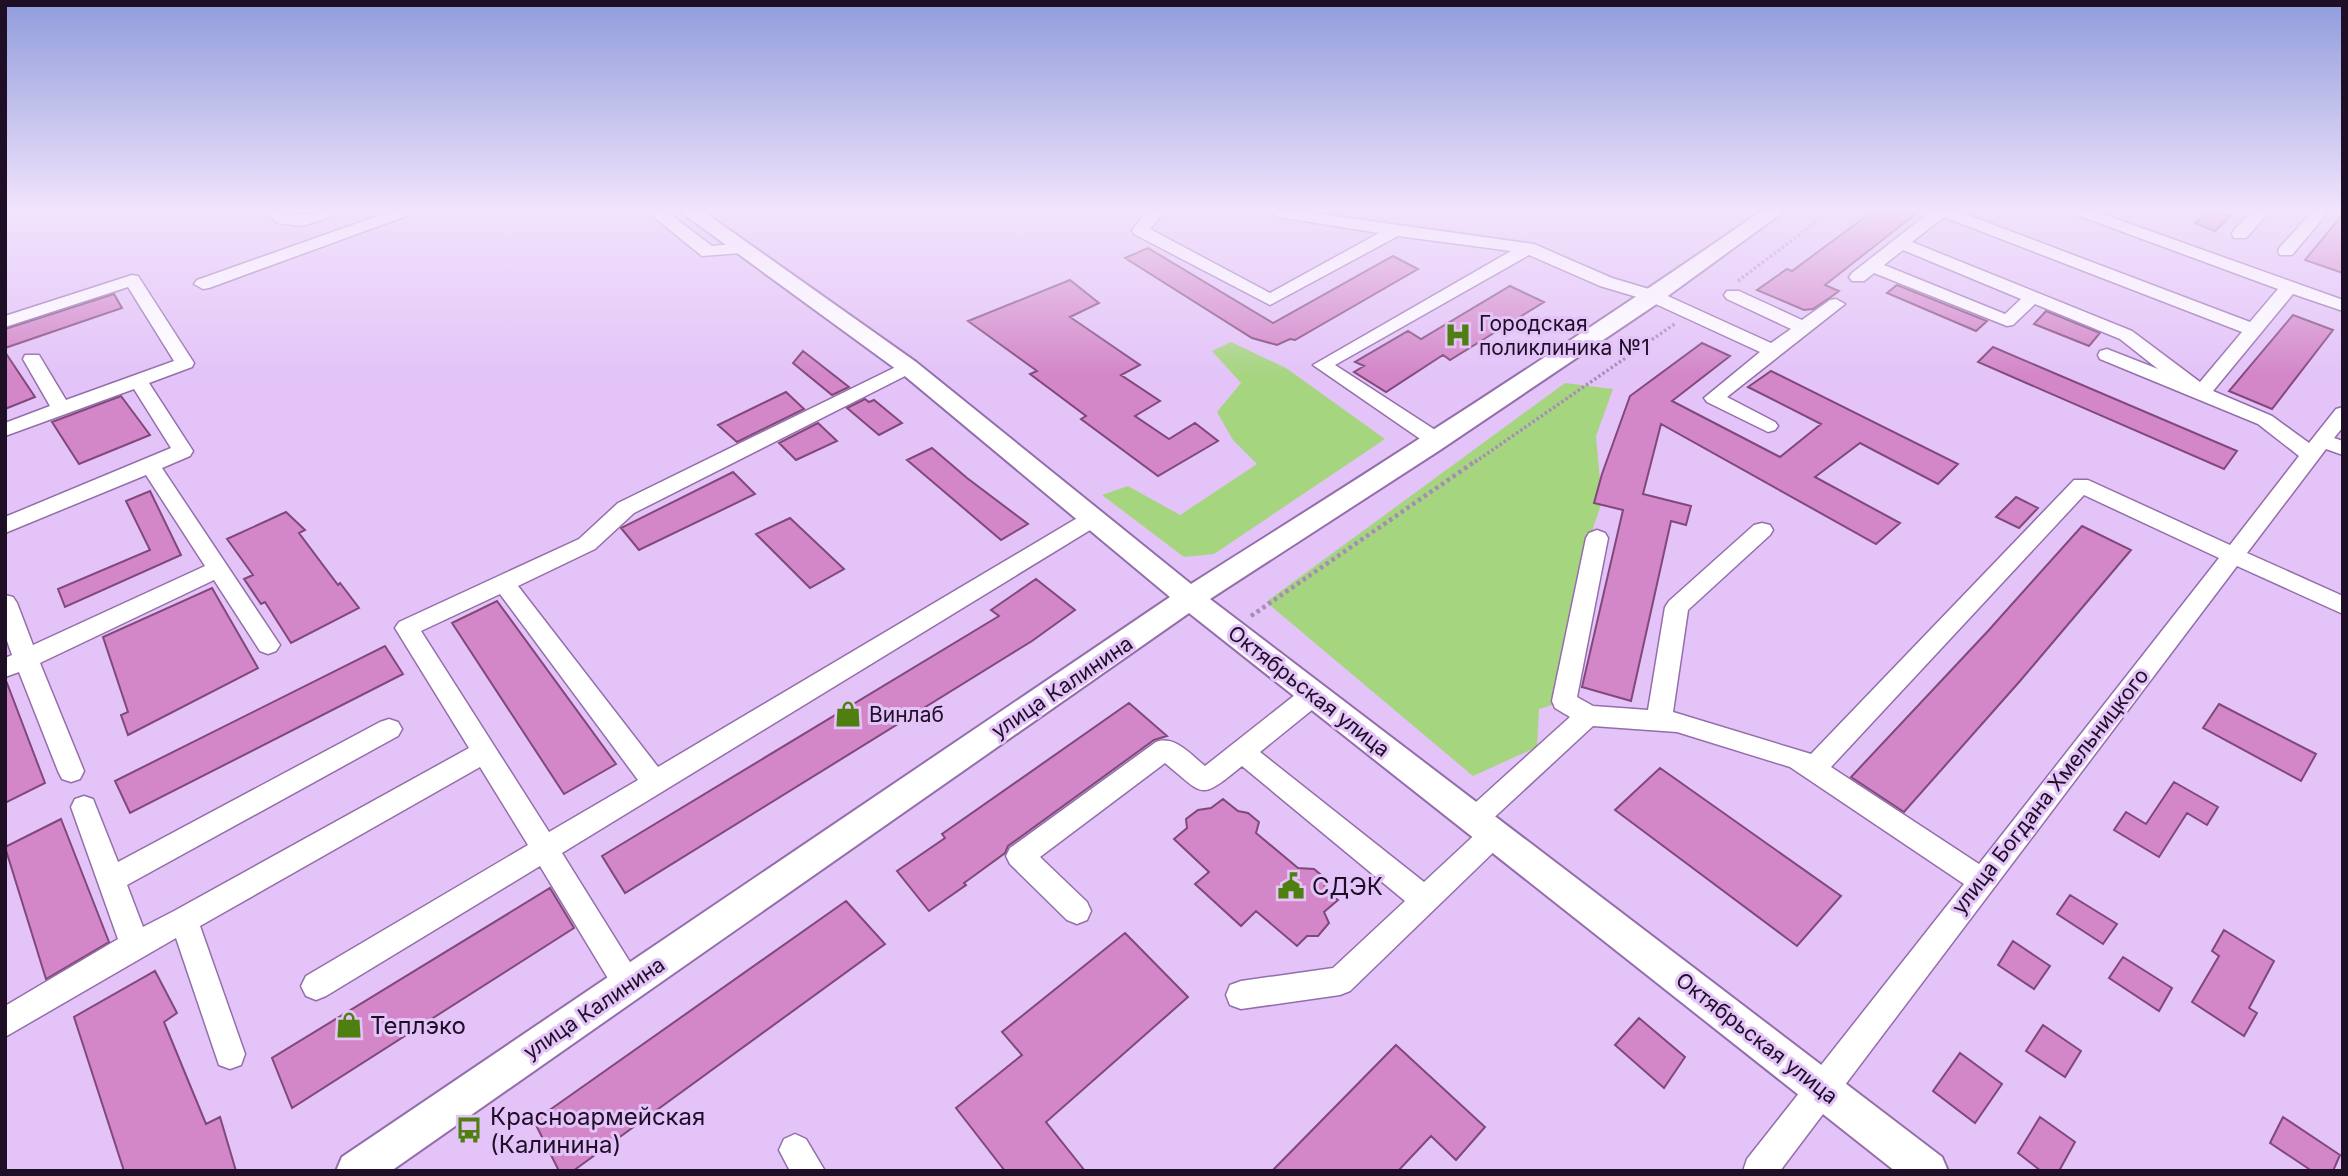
<svg xmlns="http://www.w3.org/2000/svg" width="2348" height="1176" font-family="Inter,sans-serif">
	<style>
		.green { fill: #a6d580 }
		.building { fill: #d386c8; stroke: #804979; stroke-width: 2 }
		.lines { fill: none; stroke-linecap: round; stroke-linejoin: round }
		.minor-casing { stroke: #946eab; stroke-width: 3 }
		.major-casing { stroke: #946eab; stroke-width: 4 }
		.path-far1 { stroke: #a78cb8; stroke-width: 3.5; stroke-dasharray: 2.5 2.5; stroke-linecap: butt }
		.path { stroke: #a78cb8; stroke-width: 4.5; stroke-dasharray: 3.5 3.5; stroke-linecap: butt }
		.minor { fill: #fff; fill-rule: evenodd }
		.major { fill: #fff; fill-rule: evenodd }
		.labels { text-anchor: middle; dominant-baseline: central; stroke-width: 6; stroke-linejoin: round; paint-order: stroke }
		.poi-label { font-size: 21px; fill: #1e0f27; stroke: #e3c3f8; text-anchor: start }
		.street-label { font-size: 21px; fill: #1e0f27; stroke: #e3c3f8 }
		.near-poi-label { font-size: 24px; fill: #1e0f27; stroke: #e3c3f8; text-anchor: start }
	</style>
	<rect width="100%" height="100%" fill="#e3c3f8"/>
	<!-- green -->
	<path class="green" d="M1231 342 1286 368 1385 439 1214 554 1184 557 1102 495 1128 486 1180 515 1257 464 1233 440 1217 412 1241 383 1212 351Z
		M1565 383 1613 389 1596 436 1602 502 1593 528 1564 701 1539 709 1537 747 1473 776 1266 602Z"/>
	<!-- building -->
	<path class="building" d="M1872 212H1918L1825 285 1839 291 1831 297 1813 309 1804 310 1757 290 1787 269 1792 271Z
		M2208 212H2215L2230 217 2215 231 2195 223Z
		M2343 214V273L2305 260Z
		M1148 248 1273 323 1393 256 1418 269 1295 340 1290 339 1277 345 1252 338 1125 258Z
		M1070 280 1099 303 1070 317 1140 365 1121 375 1160 401 1135 416 1169 439 1195 423 1218 441 1158 476 1081 419 1086 416 1030 374 1037 371 968 321Z
		M1897 285 1987 321 1976 331 1887 293Z
		M1510 286 1544 302 1450 360 1443 355 1386 392 1354 372 1364 366 1355 362 1408 331 1421 339Z
		M114 294 122 308 5 348V329Z
		M2046 311 2100 333 2089 346 2034 324Z
		M2293 315 2333 330 2272 409 2229 391Z
		M1702 343 1730 356 1672 401 1780 457 1821 424 1748 387 1771 371 1958 464 1938 484 1860 443 1815 477 1900 523 1876 544 1661 424 1643 494 1691 506 1686 525 1671 521 1631 701 1582 687 1623 510 1594 503 1602 474 1630 396Z
		M1993 347 2237 451 2224 469 1978 362Z
		M803 351 849 387 832 395 793 363Z
		M5 352 35 397 5 409Z
		M786 392 804 409 737 442 718 425Z
		M121 396 150 435 79 464 52 422Z
		M865 399 869 402 874 400 902 423 879 435 847 408Z
		M818 423 837 441 796 460 779 443Z
		M932 448 967 478 1028 524 1001 540 907 460Z
		M733 472 755 494 639 550 621 528Z
		M150 491 181 555 65 607 58 589 150 550 126 501Z
		M2016 497 2038 508 2019 528 1996 517Z
		M286 512 305 530 299 533 338 585 340 583 359 608 291 643 265 602 261 604 244 579 253 575 227 539Z
		M790 518 844 569 810 588 756 534Z
		M2082 526 2131 550 2020 681 1904 812 1851 777 1988 631Z
		M1036 579 1075 610 1032 641 625 893 602 856 999 616 991 610Z
		M212 588 258 668 128 735 121 715 128 712 103 637Z
		M497 601 616 764 564 794 452 623Z
		M385 646 403 674 130 813 115 781Z
		M7 683 45 783 5 803V684Z
		M1129 703 1167 736 1154 740 1008 846 1005 853 964 883 966 885 929 911 897 871 945 838 942 834Z
		M2219 704 2316 754 2301 781 2203 728Z
		M1660 768 1841 896 1797 946 1615 810Z
		M2174 782 2218 807 2207 825 2187 813 2159 857 2114 830 2126 812 2146 824Z
		M1223 799 1238 811 1248 813 1259 822 1256 833 1298 868 1314 869 1326 879 1324 889 1338 900 1324 912 1329 923 1318 936H1307L1297 946 1256 911 1241 926 1195 884 1209 872 1174 839 1187 828 1186 819 1198 810 1211 808Z
		M61 819 109 942 46 979 5 847Z
		M550 888 574 928 292 1108 272 1058Z
		M2070 895 2117 924 2103 944 2057 914Z
		M846 901 885 944 573 1171H559L534 1121Z
		M2224 930 2274 961 2249 1008 2257 1013 2244 1036 2192 1002 2219 956 2212 951Z
		M1125 933 1188 997 1046 1122 1085 1171H1005L956 1108 1022 1055 1002 1032Z
		M2013 941 2050 966 2034 989 1998 965Z
		M2123 957 2172 988 2159 1011 2109 978Z
		M155 971 177 1013 164 1022 206 1124 220 1117 236 1171H124L74 1017Z
		M1639 1018 1685 1057 1664 1088 1615 1045Z
		M2043 1025 2081 1051 2065 1077 2026 1051Z
		M1396 1045 1485 1127 1456 1160 1431 1136 1398 1171H1272Z
		M1960 1053 2002 1084 1975 1123 1933 1091Z
		M2040 1117 2075 1142 2059 1171H2041L2018 1153Z
		M2283 1117 2340 1155 2333 1171H2312L2270 1143Z"/>
	<g class="lines">
		<!-- minor casing -->
		<g class="minor-casing">
			<path id="minor" d="M268 212H285L288 215C305 216 321 211 338 212L336 215 302 226 277 223Z
				M389 212H411L409 215 209 288 203 289 194 284 197 280Z
				M655 212H673L671 215 712 246 741 243 749 248 741 253 702 256 655 218 653 215Z
				M1147 212H1164L1150 229 1270 293 1379 233 1278 217 1270 212H1306L1534 244 1612 278 1659 292 1771 343 1791 329 1727 299 1724 295 1727 291H1739L1802 320 1830 300 1836 299 1845 304 1727 397 1775 422 1778 426 1775 430 1768 432 1707 402 1704 398 1760 352 1647 300 1600 286 1529 255 1335 365 1443 435 1446 440 1443 445H1429L1313 365 1511 251 1398 236 1270 305 1134 234 1132 230Z
				M1930 212H1960L2250 322 2278 289 2077 215 2075 212H2097L2343 300V311L2293 294 2213 391 2272 416 2309 443 2336 409 2343 407V427L2334 438 2343 441V455L2326 449 2247 553 2343 596V614L2237 566 1780 1171H1743L1747 1159 1964 884 1790 767 1677 732 1593 726 1486 825 1494 822 1504 826 1508 834 1504 842 1350 991 1340 995 1241 1009 1230 1005 1226 995 1230 985 1241 981 1333 968 1405 901 1242 766C1199 801 1205 796 1165 763L1040 857 1087 902 1091 911 1087 920 1077 924 1067 920 1010 864 1006 856 1010 848 1156 742C1175 735 1191 755 1205 766L1305 687 1314 684 1323 687 1326 694 1323 701 1260 752 1424 882 1482 828 1475 830 1466 827 1462 819 1466 811 1570 717 1555 708 1552 701 1586 538 1589 533 1597 530 1605 533 1608 538 1577 697 1593 706 1648 710 1665 607 1669 601 1754 525 1762 523 1770 525 1773 530 1770 535 1688 610 1673 712 1811 754 2074 480H2088L2230 545 2299 456 2258 424 2100 359 2098 355 2100 351 2107 349 2158 369 2120 339 2035 304 2013 325 2007 326 1874 273 1864 281H1852L1849 277 1852 273ZM1944 217 2242 332 2200 382 2132 331 1912 242ZM1903 250 2021 299 2005 314 1884 265ZM2084 495 2219 558 1979 864 1831 767Z
				M2252 212H2269L2246 238H2234L2232 234 2234 230Z
				M2312 212H2328L2292 255H2280L2278 251 2280 247Z
				M132 275 138 276 194 363 192 367 149 383 193 451 190 456 162 468 280 645 276 651 268 654 260 651 214 580 40 663 84 771 80 779 71 782 62 779 58 771 19 672 5 677V658L12 655 5 635V595L13 597 17 603 33 645 205 566 146 475 5 533V517L171 448 134 389 5 436V423L50 406 23 359 25 355H39L66 400 174 361 128 287 5 327V316Z
				M908 361 915 363 917 367 915 371 634 513 595 549 518 586 658 767 1084 514 1092 512 1100 514 1103 519 1100 524 562 853 638 975 643 985 638 995 628 999 618 995 540 866 326 996 316 1000 306 996 301 986 306 976 528 845 480 767 200 926 245 1054 241 1065 230 1069 219 1065 176 938 5 1037V1006L118 939 71 807 75 799 84 796 93 799 118 862 380 722 389 719 398 722 402 729 398 736 127 885 143 927 174 911 469 748 395 628 399 622 579 539 618 503ZM500 594 638 780 549 832 421 631Z
				M795 1134 806 1139 825 1171H790L779 1150 784 1139Z"/>
		</g>
		<!-- major casing -->
		<g class="major-casing">
			<path id="major" d="M681 212H704L916 362 1191 584C1383 463 1574 341 1760 212H1783L1661 301 1440 450 1210 599 1942 1157 1948 1171H1895L1189 613 391 1171H336L342 1157 1170 597 900 372Z"/>
		</g>
		<!-- path-far1 -->
		<path class="path-far1" d="M1738 281 1829 212
			M1475 462 1676 323"/>
		<!-- path -->
		<path class="path" d="M1251 616 1477 460"/>
		<!-- minor -->
		<use href="#minor" class="minor"/>
		<!-- major -->
		<use href="#major" class="major"/>
	</g>
	<!-- sky -->
	<linearGradient id="sky" x2="0" y2="1"><stop stop-color="#909cdc"/><stop offset="0.56" stop-color="#f2e4fc"/><stop offset="1" stop-color="#f2e4fc" stop-opacity="0"/></linearGradient>
	<rect width="2348" height="376" fill="url(#sky)"/>
	<!-- icons -->
	<defs>
		<g id="hospital-bare" transform="scale(2.1)"><path d="M-5-5h3v3.5h4V-5h3V5h-3V1.5h-4V5h-3Z" fill="#4e7f10" stroke="#e3c3f8" stroke-width="2.5" paint-order="stroke"/></g>
		<g id="shop-bare" transform="scale(2.1)"><path d="M-5-2.5h2.3a2.7 3.5 0 0 1 5.4 0H5L5.5 6h-11ZM-1.5-2.5h3a1.5 2.3 0 0 0-3 0Z" fill="#4e7f10" stroke="#e3c3f8" stroke-width="2.5" paint-order="stroke"/></g>
		<g id="civic-bare" transform="scale(2.1)"><path d="M-.6-6.5H3V-4.5H.6V-3L4-1V1h2V6H-6V1h2V-1L-.6-3ZM-1.2 2.5V6h2.4V2.5Z" fill="#4e7f10" stroke="#e3c3f8" stroke-width="2.5" paint-order="stroke"/></g>
		<g id="bus-bare" transform="scale(2.1)"><path d="M-5-6H5V4H4V6H2V4H-2V6H-4V4H-5ZM-3.5-4V0h7V-4ZM-3.5 1.2v1.5H-2V1.2ZM2 1.2v1.5H3.5V1.2Z" fill="#4e7f10" stroke="#e3c3f8" stroke-width="2.5" paint-order="stroke"/></g>
	</defs>
	<g fill-rule="evenodd">
		<use href="#hospital-bare" x="1458" y="335"/>
		<use href="#shop-bare" x="848" y="714"/>
		<use href="#civic-bare" x="1291" y="886"/>
		<use href="#shop-bare" x="349" y="1025"/>
		<use href="#bus-bare" x="469" y="1130"/>
	</g>
	<g class="labels">
		<!-- poi labels -->
		<g class="poi-label">
			<text x="1479" y="323">Городская<tspan x="1479" dy="24">поликлиника №1</tspan></text>
			<text x="869" y="714">Винлаб</text>
		</g>
		<!-- street labels -->
		<g class="street-label">
			<text transform="translate(1062 687) rotate(-34)">улица Калинина</text>
			<text transform="translate(1309 691) rotate(38)">Октябрьская улица</text>
			<text transform="translate(2050 791) rotate(-52)">улица Богдана Хмельницкого</text>
			<text transform="translate(594 1008) rotate(-34)">улица Калинина</text>
			<text transform="translate(1757 1038) rotate(38)">Октябрьская улица</text>
		</g>
		<!-- near-poi labels -->
		<g class="near-poi-label">
			<text x="1312" y="886">СДЭК</text>
			<text x="370" y="1025">Теплэко</text>
			<text x="490" y="1116">Красноармейская<tspan x="490" dy="28">(Калинина)</tspan></text>
		</g>
	</g>
	<!-- border -->
	<rect width="2348" height="1176" fill="none" stroke="#1e0f27" stroke-width="14"/>
</svg>
